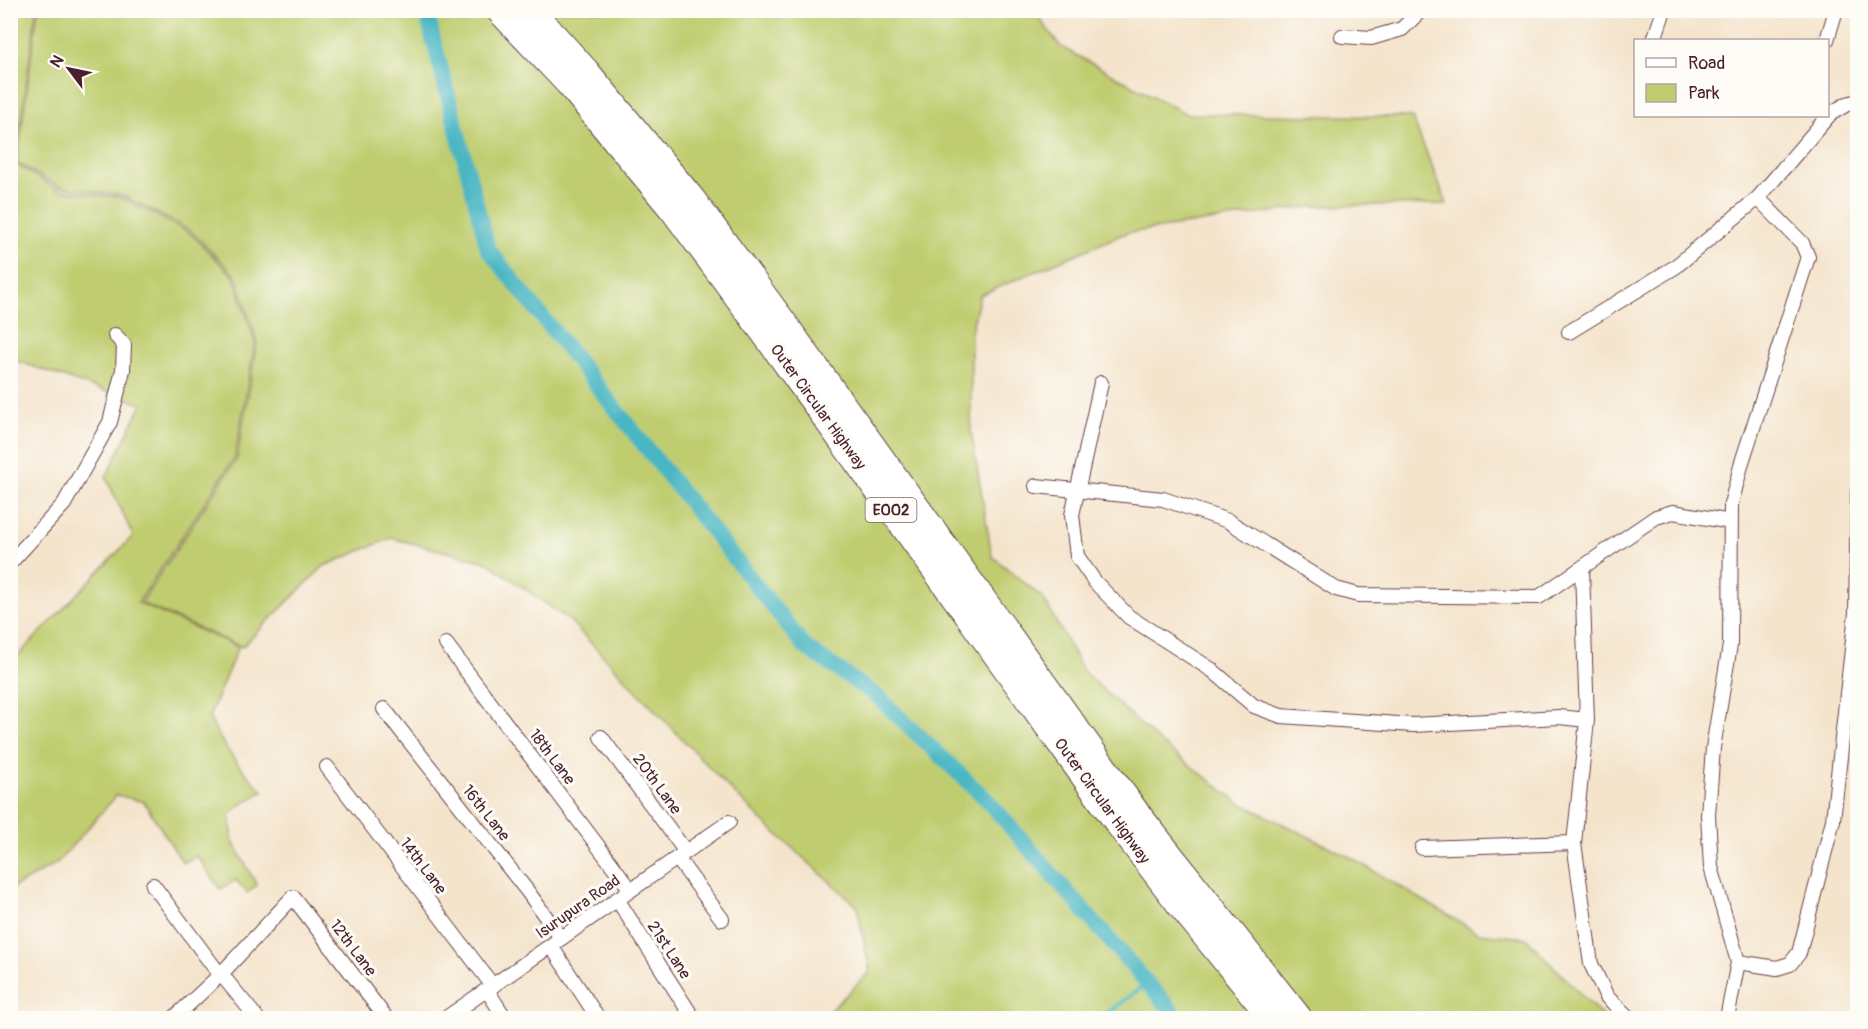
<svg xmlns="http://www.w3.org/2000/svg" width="1868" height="1029" font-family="Pangolin,sans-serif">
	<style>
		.green { fill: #bfcd6f; stroke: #84764d; stroke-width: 1.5 }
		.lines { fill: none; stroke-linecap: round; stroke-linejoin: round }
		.stream { stroke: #48b6c3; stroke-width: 4.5 }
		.canal { stroke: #48b6c3; stroke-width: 16 }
		.street-casing { stroke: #643d43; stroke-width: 16 }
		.highway-casing { stroke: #643d43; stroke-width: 28 }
		.street { stroke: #fff; stroke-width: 14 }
		.highway { stroke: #fff; stroke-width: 26 }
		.labels { text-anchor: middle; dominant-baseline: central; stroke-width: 6; stroke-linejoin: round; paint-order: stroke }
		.shield { fill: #fdfcf7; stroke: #806168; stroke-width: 1.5 }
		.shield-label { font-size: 15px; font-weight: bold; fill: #4a1f2b }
		.street-label { font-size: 16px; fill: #4a1f2b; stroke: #fdfcf7 }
	</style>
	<rect width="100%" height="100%" fill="#fdfcf7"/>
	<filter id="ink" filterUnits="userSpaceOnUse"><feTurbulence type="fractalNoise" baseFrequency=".0167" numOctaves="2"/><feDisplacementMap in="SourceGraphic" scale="12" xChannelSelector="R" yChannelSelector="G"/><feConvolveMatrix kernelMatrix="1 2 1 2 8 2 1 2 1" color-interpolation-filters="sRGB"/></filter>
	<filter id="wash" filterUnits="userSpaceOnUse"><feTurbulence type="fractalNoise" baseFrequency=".008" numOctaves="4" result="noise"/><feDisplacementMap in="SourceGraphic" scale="24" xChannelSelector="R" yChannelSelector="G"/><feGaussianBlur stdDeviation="1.35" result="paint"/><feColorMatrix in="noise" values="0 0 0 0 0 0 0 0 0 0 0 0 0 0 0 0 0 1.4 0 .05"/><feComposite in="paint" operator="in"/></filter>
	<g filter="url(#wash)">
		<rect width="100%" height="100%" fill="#f4e4cc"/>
		<!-- green -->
		<path class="green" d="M38 10 1034 11 1061 47 1186 114 1412 117 1447 204 1314 206 1126 233 980 295 971 332V431L992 556 1043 598 1084 672 1162 744 1240 803 1350 857 1478 933 1526 938 1604 1018H822L870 972 857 906 770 828 726 785 570 621 487 562 391 538 324 566 242 647 141 603 237 458 257 342 236 276 191 231 124 196 60 187 17 163Z
			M11 11H36L15 164 59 190 123 198 190 233 234 277 255 342 235 457 138 603 238 647 209 717C224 748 238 767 263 791L239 806 230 815 233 842 257 885 247 893 236 880 220 889 197 856 183 863 144 802 117 795 57 863 11 889V663L133 536 106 477 142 404 11 359 10 57 12 54Z"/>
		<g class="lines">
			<!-- stream -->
			<path class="stream" d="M1101 1018 1147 983"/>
			<!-- canal -->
			<path class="canal" d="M429 10 427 15 488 249 805 647 878 697 986 799 1178 1018"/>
		</g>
	</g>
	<g filter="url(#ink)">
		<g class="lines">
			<!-- street casing -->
			<g class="street-casing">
				<path id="street" d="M1342 36 1371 38 1402 29 1421 10
					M1654 40 1664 10
					M1827 40 1836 10
					M1569 332 1675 267 1758 198 1830 114 1847 104 1858 101
					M1101 383 1072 515 1077 556 1095 582 1129 617 1212 670 1254 706 1281 716 1413 725 1559 717 1587 720
					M1036 486 1163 499 1228 521 1336 589 1358 595 1539 597 1656 517 1673 512 1731 522
					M10 563 64 504 110 422 123 370 124 345 115 335
					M1582 568 1587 720 1574 843 1591 964 1607 997 1629 1018
					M446 644 631 890
					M384 709 528 892 561 938
					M601 737 686 852
					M327 767 493 986
					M1422 848 1574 843
					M677 858 722 919
					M153 885 220 975
					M617 899 693 1018
					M551 946 598 1018
					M1738 962 1711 867 1708 815 1713 748 1730 645 1731 504 1742 462 1808 257 1802 243 1758 198
					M221 974 257 1018
					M487 990 505 1018
					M174 1018 221 974 293 897 386 1018
					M446 1018 729 822
					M1727 1018 1738 962 1777 968 1790 964 1799 953 1833 820 1856 613 1858 491"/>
			</g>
			<!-- highway casing -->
			<g class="highway-casing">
				<path id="highway" d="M499 10 569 84 673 210 762 330 1119 825 1184 910 1272 1018
					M531 10 586 71 692 199 781 319 1136 812 1299 1018"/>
			</g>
			<!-- street -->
			<use href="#street" class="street"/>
			<!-- highway -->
			<use href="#highway" class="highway"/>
		</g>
	</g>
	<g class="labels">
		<!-- shield labels -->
		<rect class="shield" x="865.5" y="498" width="51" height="24" rx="4.5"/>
		<g class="shield-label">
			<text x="891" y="510">E002</text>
		</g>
		<!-- street labels -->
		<g class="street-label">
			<text transform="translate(818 407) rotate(54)">Outer Circular Highway</text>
			<text transform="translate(552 757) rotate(53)">18th Lane</text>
			<text transform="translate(657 784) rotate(54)">20th Lane</text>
			<text transform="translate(1102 801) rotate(54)">Outer Circular Highway</text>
			<text transform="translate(486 813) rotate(52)">16th Lane</text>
			<text transform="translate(423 866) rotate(53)">14th Lane</text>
			<text transform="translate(578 907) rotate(-35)">Isurupura Road</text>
			<text transform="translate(353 948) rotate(53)">12th Lane</text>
			<text transform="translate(669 950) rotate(57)">21st Lane</text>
		</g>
	</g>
	<!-- margin -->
	<rect width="1868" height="1029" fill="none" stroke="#fdfcf7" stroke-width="36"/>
	<!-- legend -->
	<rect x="1634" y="39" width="195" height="78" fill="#fdfcf7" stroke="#b5a4a5" stroke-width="1.5"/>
	<rect x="1646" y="58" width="30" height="9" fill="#ffffff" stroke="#b5a4a5" stroke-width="1.5"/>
	<text x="1688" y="69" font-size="18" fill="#4a1f2b">Road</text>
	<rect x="1646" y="84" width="30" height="18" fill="#bfcd6f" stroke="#b5a4a5" stroke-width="1.5"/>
	<text x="1688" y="99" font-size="18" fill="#4a1f2b">Park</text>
	<!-- north arrow -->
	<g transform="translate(69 69) rotate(302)" stroke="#fdfcf7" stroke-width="4.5" paint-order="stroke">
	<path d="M0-4.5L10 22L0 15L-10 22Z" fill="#4a1f2b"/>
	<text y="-9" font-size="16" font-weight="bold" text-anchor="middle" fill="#4a1f2b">N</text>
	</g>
</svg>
